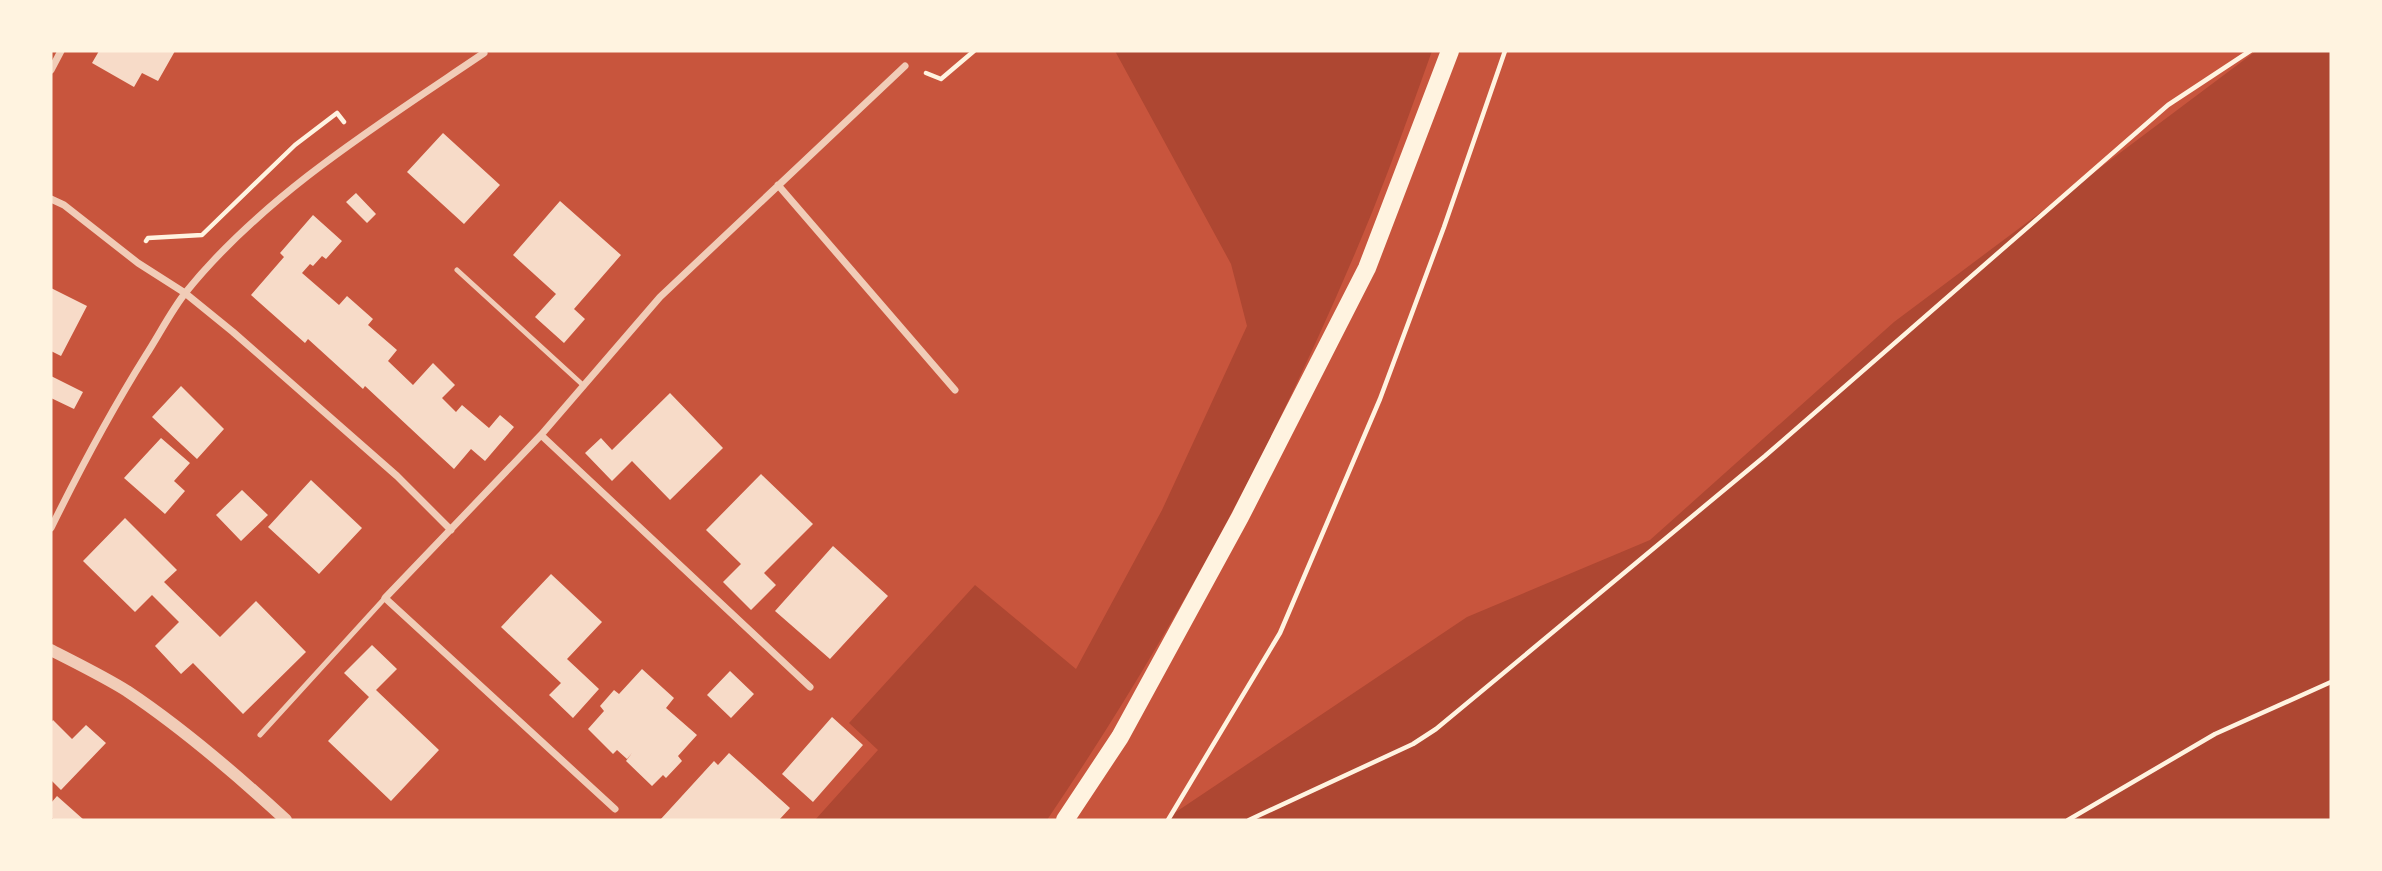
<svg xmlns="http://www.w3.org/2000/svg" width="2382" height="871" font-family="'Alegreya Sans',sans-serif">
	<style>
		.green { fill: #ae4732 }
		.building { fill: #f7dbc8 }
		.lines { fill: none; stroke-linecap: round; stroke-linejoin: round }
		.path { stroke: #fff3e0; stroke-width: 4.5 }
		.service { stroke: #f1ccb7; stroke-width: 5 }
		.minor { stroke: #f1ccb7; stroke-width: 7 }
		.tertiary { stroke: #f1ccb7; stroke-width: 12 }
		.primary { stroke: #fff3e0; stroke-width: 18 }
	</style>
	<rect width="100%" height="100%" fill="#c8553d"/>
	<!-- green -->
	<path class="green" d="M1115 51H1432C1413 104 1394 157 1373 210 1286 424 1177 628 1047 820H815L878 750 849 723 975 585 1076 669 1162 510 1247 326 1231 264Z
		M2256 51H2331V820H1164L1467 617 1650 540 1894 322Z"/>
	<!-- building -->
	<path class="building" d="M99 51 107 52 175 51 158 81 142 73 134 87 92 63Z
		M443 133 500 185 464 224 407 172Z
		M356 193 376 214 367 223 346 202Z
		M560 201 621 255 574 309 585 319 564 343 535 317 556 294 513 255Z
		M313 215 342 241 326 259 322 256 313 266 310 264 302 273 339 305 347 296 373 319 368 325 397 350 388 361 413 385 433 363 455 385 442 398 456 412 462 405 489 428 500 415 514 427 485 461 471 449 454 469 365 386 363 389 308 339 305 343 251 295 284 257 280 253Z
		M51 288 87 306 61 356 51 351Z
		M51 376 83 392 74 409 51 398Z
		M181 386 224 429 197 459 152 417Z
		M670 393 723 448 670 500 632 461 612 481 585 453 601 438 612 450Z
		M161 438 190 463 174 481 185 491 165 514 124 478Z
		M761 474 813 524 764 573 776 585 751 610 723 582 741 564 706 530Z
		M311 480 362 528 319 574 268 527Z
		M242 490 268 515 241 541 216 515Z
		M125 518 177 570 164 582 220 637 256 601 306 652 243 714 193 663 181 674 155 646 179 622 152 595 135 612 83 561Z
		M833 546 888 596 830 659 775 611Z
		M551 574 602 622 567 659 599 689 573 718 549 695 561 683 501 627Z
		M372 645 397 669 376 690 439 750 391 801 328 741 369 697 344 673Z
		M642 669 674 698 666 708 697 735 678 756 682 761 666 778 663 775 652 786 626 761 632 753 627 759 617 750 613 754 588 729 604 711 600 706 614 690 619 694Z
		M730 671 754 694 731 718 707 695Z
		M832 717 863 745 813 802 782 774Z
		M53 720 72 739 86 725 106 743 61 790 51 780V723Z
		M729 753 790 808 779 820H660L714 761 718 765Z
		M57 796 84 820H54L51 817V803Z"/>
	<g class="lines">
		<!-- path -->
		<path class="path" d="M926 73 941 79 974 51
			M146 241 148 238 202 235 295 145 337 113 344 122
			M1168 820 1280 633 1380 399 1444 227 1505 51
			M1249 820 1413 744 1436 729 1765 456 2168 105 2250 51
			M2068 820 2215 734 2331 682"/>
		<!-- service -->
		<path class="service" d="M457 270 584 386
			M260 735 385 598"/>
		<!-- minor -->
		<path class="minor" d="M51 70 61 51
			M778 185 955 390
			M51 199 64 205 138 263 185 293 233 332 397 476 451 530
			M541 435 810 687
			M51 528C80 469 111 411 146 355 159 335 171 311 186 292 264 195 382 122 484 53
			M615 809 385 598 541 435 660 297 905 66"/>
		<!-- tertiary -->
		<path class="tertiary" d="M51 650C76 663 103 676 127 691 184 729 236 774 286 820"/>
		<!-- primary -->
		<path class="primary" d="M1065 820 1120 737 1240 517 1367 268 1450 51"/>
	</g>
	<!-- border -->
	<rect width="2382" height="871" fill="none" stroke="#fff3e0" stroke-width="105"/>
</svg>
